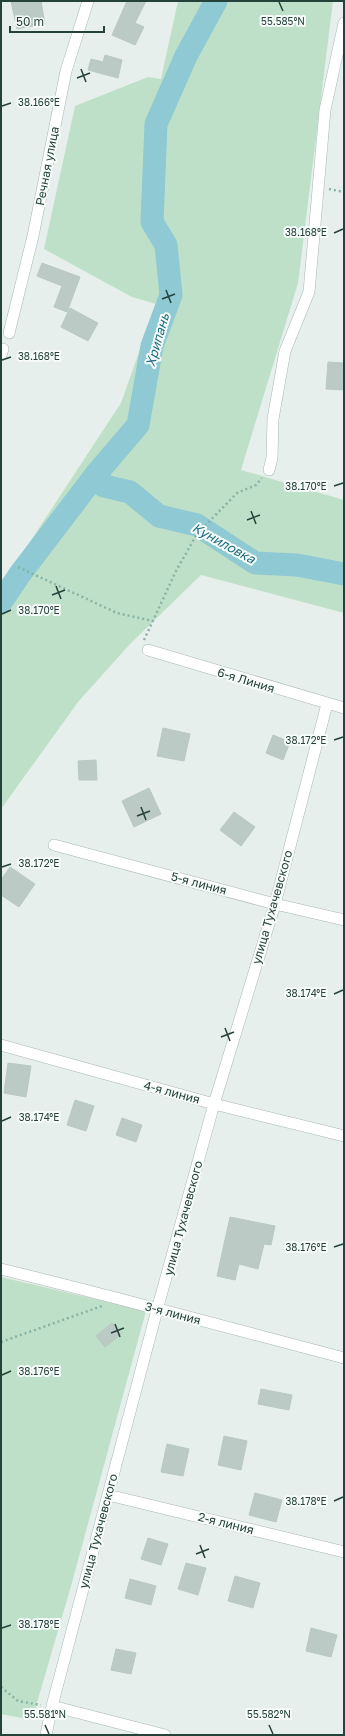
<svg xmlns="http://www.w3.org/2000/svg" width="345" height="1736" font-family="'Golos Text',sans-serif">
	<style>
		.green { fill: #bfe0c8 }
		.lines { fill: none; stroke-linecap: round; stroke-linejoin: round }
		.river { stroke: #8ec9d4; stroke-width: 23 }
		.building { fill: #bbcac4; stroke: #b8c9c2 }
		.minor-casing { stroke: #a8b8b2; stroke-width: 12 }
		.path { stroke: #86b3a5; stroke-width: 2.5; stroke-dasharray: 2 3; stroke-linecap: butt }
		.minor { stroke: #fff; stroke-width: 11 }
		.ticks { fill: none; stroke: #24423a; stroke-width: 1.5 }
		.labels { text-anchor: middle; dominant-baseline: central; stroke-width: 4; stroke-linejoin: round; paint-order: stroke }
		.street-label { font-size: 12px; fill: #24423a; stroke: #f7fbf9 }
		.water-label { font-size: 13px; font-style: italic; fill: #1c6f80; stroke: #f7fbf9 }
		.ticks-label { font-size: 10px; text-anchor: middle; fill: #24423a; stroke: #f7fbf9; stroke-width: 4; stroke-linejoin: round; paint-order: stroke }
	</style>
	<rect width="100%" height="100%" fill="#e6efeb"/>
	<!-- green -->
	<path class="green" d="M178 1H333L298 283 241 470 344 500V613L201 575 130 644 78 702 1 809V586L121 403 156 304 132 297 44 249 75 106 148 77 161 79Z
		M1 1277 146 1311 71 1586 32 1720 1 1714Z"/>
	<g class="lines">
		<!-- river -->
		<path class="river" d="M97 473 104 486 130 492 159 516 197 525 255 563 297 565 344 574
			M1 602 20 574 97 473 138 425 152 346 171 295 166 245 152 222 156 124 186 56 216 1"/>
	</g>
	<!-- building -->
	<path class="building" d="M11 1H41L45 24 17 29Z
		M127 1H146L135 23 144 27 135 45 112 35Z
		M105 55 122 60 118 78 88 70 91 59 103 62Z
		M42 263 80 277 67 312 54 307 62 286 37 276Z
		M70 308 98 323 88 341 61 327Z
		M328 362 344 363V390L326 389Z
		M163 728 190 734 184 761 157 756Z
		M273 735 290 742 283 760 266 753Z
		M96 760 97 780H79L78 761Z
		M149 788 161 814 134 827 122 801Z
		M234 812 255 827 241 846 220 830Z
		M10 867 35 884 19 907 1 895V880Z
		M8 1063 31 1066 26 1097 4 1093Z
		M75 1100 94 1106 86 1131 67 1125Z
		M122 1118 142 1125 136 1142 116 1135Z
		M230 1217 275 1226 271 1245 264 1244 258 1269 239 1264 235 1280 217 1276Z
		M112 1323 121 1334 105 1347 96 1336Z
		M261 1389 292 1395 289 1410 258 1404Z
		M224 1436 247 1441 241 1470 218 1465Z
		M167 1444 189 1449 183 1476 161 1472Z
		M255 1493 282 1500 276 1522 249 1515Z
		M148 1538 168 1544 161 1565 141 1559Z
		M186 1563 206 1568 198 1595 178 1589Z
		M235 1576 260 1583 253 1608 228 1601Z
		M130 1579 156 1586 151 1605 125 1598Z
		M311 1628 337 1635 331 1657 306 1651Z
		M116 1649 136 1653 131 1674 111 1670Z"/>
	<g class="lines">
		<!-- minor casing -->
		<g class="minor-casing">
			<path id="minor" d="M9 333 33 236 66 71 88 1
				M1 355 3 349
				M269 470 272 458 273 419 285 351 309 292 325 110 344 23
				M148 650 344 708
				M54 845 275 904 344 920
				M1 1045 214 1104 344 1136
				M1 1269C116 1297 230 1328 344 1358
				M108 1495 344 1552
				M52 1706 165 1735
				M46 1735 52 1706 157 1310 214 1104 275 904 327 704"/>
		</g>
		<!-- path -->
		<path class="path" d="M329 189 344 192
			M18 567 117 613 153 621
			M144 640 176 571 197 534 237 493 256 485 262 478
			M1 1342 102 1306
			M1 1687 18 1701 41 1705"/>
		<!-- minor -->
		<use href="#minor" class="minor"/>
	</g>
	<!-- ticks -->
	<path class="ticks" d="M279 2 283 11M81 69 86 82M77 78 90 73M2 106 11 103M334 233 343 229M166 290 171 303M162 299 175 294M2 360 11 357M334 486 343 483M251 511 256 524M247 520 260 515M56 586 61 599M52 595 65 590M2 614 11 610M334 740 343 737M141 807 146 820M137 816 150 811M2 867 11 864M334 994 343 990M225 1028 230 1041M221 1037 234 1032M2 1121 11 1117M334 1247 343 1244M115 1324 120 1337M111 1333 124 1328M2 1375 11 1371M334 1501 343 1497M200 1545 205 1558M196 1554 209 1549M2 1628 11 1625M45 1725 49 1734M269 1725 273 1734"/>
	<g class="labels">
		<!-- street labels -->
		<g class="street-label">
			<text transform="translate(47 166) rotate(-79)">Речная улица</text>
			<text transform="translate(246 680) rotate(17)">6-я Линия</text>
			<text transform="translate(199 883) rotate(15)">5-я линия</text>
			<text transform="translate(272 907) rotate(-74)">улица Тухачевского</text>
			<text transform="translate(172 1092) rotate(15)">4-я линия</text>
			<text transform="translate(183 1218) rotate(-75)">улица Тухачевского</text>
			<text transform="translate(173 1313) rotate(15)">3-я линия</text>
			<text transform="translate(226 1523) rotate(14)">2-я линия</text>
			<text transform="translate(98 1531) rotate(-75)">улица Тухачевского</text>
		</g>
		<!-- water labels -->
		<g class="water-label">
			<text transform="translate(157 340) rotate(-74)">Хрипань</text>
			<text transform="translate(224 543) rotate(29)">Куниловка</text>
		</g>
	</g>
	<g class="ticks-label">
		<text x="283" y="25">55.585°N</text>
		<text x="39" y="106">38.166°E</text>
		<text x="306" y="236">38.168°E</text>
		<text x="39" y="360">38.168°E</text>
		<text x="306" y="490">38.170°E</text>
		<text x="39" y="614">38.170°E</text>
		<text x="306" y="744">38.172°E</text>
		<text x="39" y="867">38.172°E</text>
		<text x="306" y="997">38.174°E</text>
		<text x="39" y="1121">38.174°E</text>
		<text x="306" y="1251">38.176°E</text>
		<text x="39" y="1375">38.176°E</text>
		<text x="306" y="1505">38.178°E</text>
		<text x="39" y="1628">38.178°E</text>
		<text x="45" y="1718">55.581°N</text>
		<text x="269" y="1718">55.582°N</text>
	</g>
	<!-- border -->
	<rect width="345" height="1736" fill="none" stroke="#24423a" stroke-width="4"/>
	<!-- scale -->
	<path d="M10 26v6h94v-6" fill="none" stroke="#24423a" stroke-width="2"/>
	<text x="16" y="26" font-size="12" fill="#24423a" stroke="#f7fbf9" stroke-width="3" paint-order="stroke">50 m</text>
</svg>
